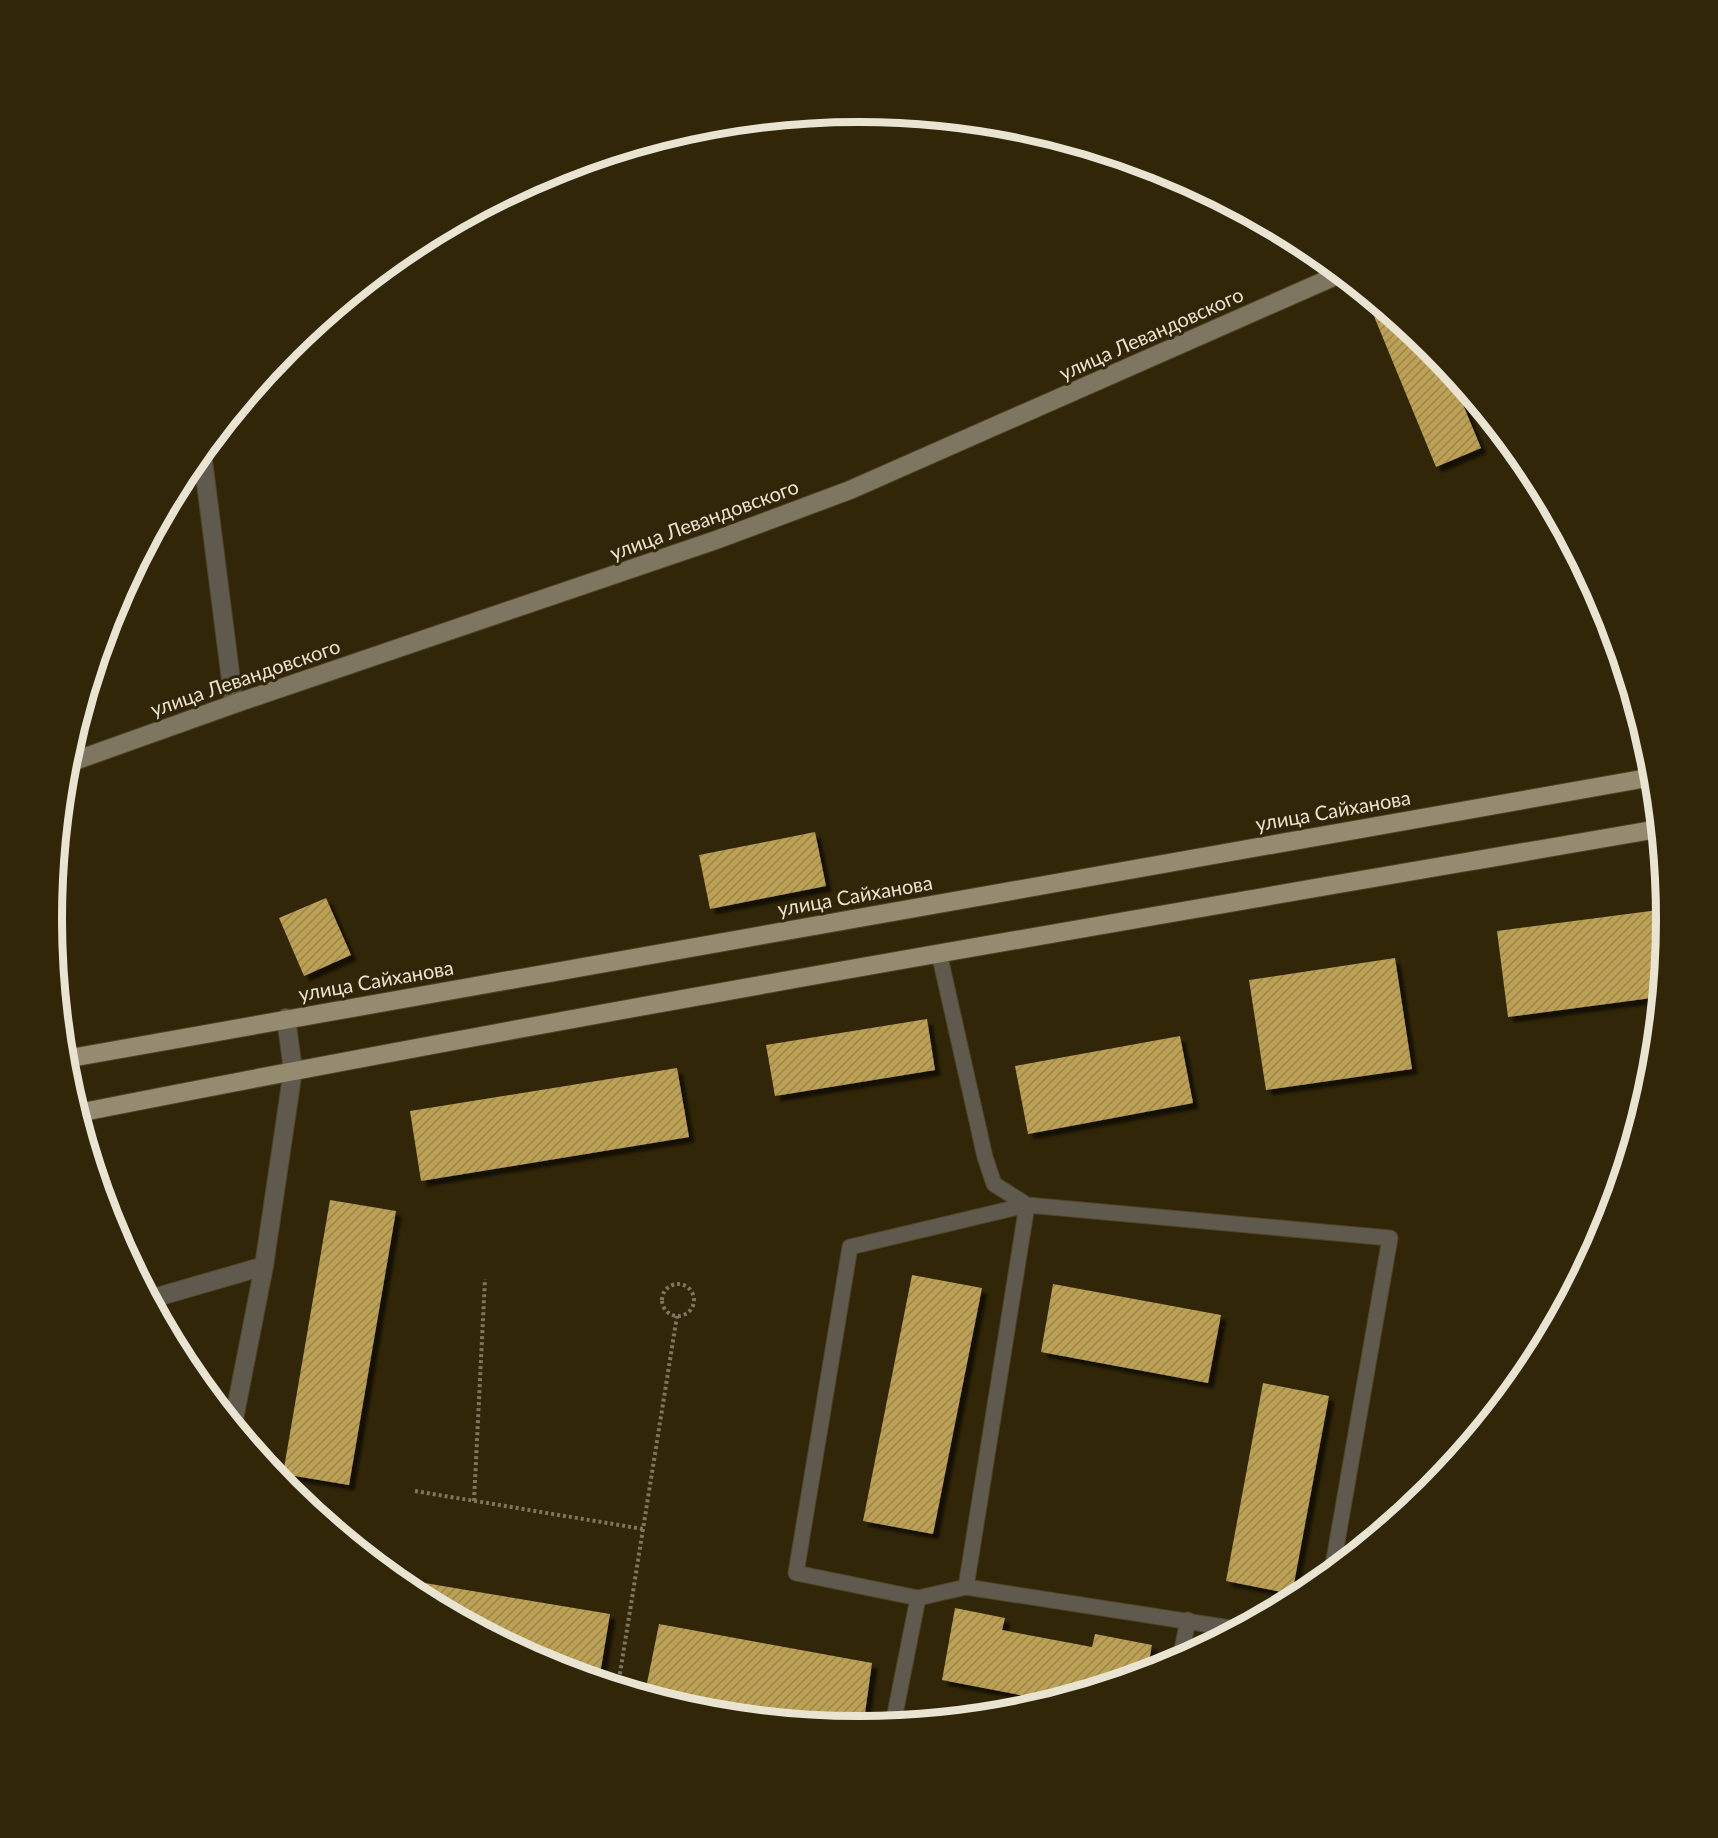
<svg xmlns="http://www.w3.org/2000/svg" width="1718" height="1838" font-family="Lato,sans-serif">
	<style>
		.building { fill: url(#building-hatch); filter: url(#shadow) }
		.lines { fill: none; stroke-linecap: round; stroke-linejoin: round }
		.lane-casing { stroke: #4e4427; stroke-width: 17 }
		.street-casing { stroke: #4e4427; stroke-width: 20 }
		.secondary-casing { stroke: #4e4427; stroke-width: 20 }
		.primary-casing { stroke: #4e4427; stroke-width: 20 }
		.path { stroke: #7e755c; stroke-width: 4; stroke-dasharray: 3 3; stroke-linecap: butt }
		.lane { stroke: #5f5a4d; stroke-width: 15 }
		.street { stroke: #5f5a4d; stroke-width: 18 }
		.secondary { stroke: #7e7661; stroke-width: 18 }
		.primary { stroke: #958b70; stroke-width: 18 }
		.labels { text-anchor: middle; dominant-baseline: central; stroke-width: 6; stroke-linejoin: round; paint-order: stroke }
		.street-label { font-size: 20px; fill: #e9e3d1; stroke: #312607 }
		.rim { fill: none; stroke: #e9e3d1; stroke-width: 8 }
	</style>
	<defs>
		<pattern id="building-hatch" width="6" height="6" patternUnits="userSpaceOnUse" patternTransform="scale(1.5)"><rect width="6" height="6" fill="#bca154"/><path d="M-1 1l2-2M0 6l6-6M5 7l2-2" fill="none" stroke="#99854e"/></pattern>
		<filter id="shadow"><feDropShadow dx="5.5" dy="5.5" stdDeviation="1.5" flood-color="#0009"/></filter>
	</defs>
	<rect width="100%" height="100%" fill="#312607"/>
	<!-- building -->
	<path class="building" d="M1375 302 1431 348 1449 371 1481 448 1436 467 1369 304Z
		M815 832 826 886 710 909 699 855Z
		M326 898 351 955 304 976 279 918Z
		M1666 909 1659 997 1508 1017 1497 931Z
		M1395 958 1412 1069 1266 1090 1249 980Z
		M927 1019 935 1070 775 1096 766 1045Z
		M1180 1036 1193 1103 1028 1134 1015 1066Z
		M677 1068 689 1137 421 1181 410 1111Z
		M330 1200 396 1211 349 1485 283 1474Z
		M912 1275 982 1288 933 1534 863 1521Z
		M1053 1284 1221 1315 1208 1383 1041 1352Z
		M1263 1383 1329 1396 1292 1594 1226 1581Z
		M395 1578 610 1614 599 1680 549 1665 410 1591Z
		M955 1608 1005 1618 1002 1630 1092 1647 1095 1634 1152 1645 1147 1672 1051 1701 942 1680Z
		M659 1624 872 1663 863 1727 825 1724 645 1693Z"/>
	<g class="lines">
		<!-- lane casing -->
		<g class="lane-casing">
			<path id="lane" d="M939 953 985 1157 994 1184 1027 1205 1390 1238 1332 1571
				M918 1598 796 1573 850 1247 1027 1205 966 1587
				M1180 1659 1188 1620
				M893 1724 918 1598 966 1587 1237 1629"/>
		</g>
		<!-- street casing -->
		<g class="street-casing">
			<path id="street" d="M202 452 234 704
				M150 1299 264 1266
				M233 1424 264 1266 293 1070 286 1018"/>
		</g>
		<!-- secondary casing -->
		<g class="secondary-casing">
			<path id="secondary" d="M66 764 234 704 716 540 850 490 1340 274"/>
		</g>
		<!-- primary casing -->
		<g class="primary-casing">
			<path id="primary" d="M65 1059 1653 777
				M78 1113C603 1009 1131 920 1658 829"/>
		</g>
		<!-- path -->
		<path class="path" d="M662 1300a16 16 0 1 1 32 0a16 16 0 1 1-32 0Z
			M415 1491 643 1529
			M474 1501 485 1279
			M618 1686 677 1316"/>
		<!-- lane -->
		<use href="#lane" class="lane"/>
		<!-- street -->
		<use href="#street" class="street"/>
		<!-- secondary -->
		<use href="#secondary" class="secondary"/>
		<!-- primary -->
		<use href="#primary" class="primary"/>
	</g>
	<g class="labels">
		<!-- street labels -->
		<g class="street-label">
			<text transform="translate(1151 333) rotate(-24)">улица Левандовского</text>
			<text transform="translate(704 519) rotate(-20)">улица Левандовского</text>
			<text transform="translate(245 677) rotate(-19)">улица Левандовского</text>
			<text transform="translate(1333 810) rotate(-10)">улица Сайханова</text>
			<text transform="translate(855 895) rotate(-10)">улица Сайханова</text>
			<text transform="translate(376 980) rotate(-10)">улица Сайханова</text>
		</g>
	</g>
	<!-- crop -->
	<path d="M0 0H1718V1838H0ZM62 919a797 797 0 1 1 1594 0a797 797 0 1 1-1594 0Z" fill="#312607" fill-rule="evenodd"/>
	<path class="rim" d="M62 919a797 797 0 1 1 1594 0a797 797 0 1 1-1594 0Z"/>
</svg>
